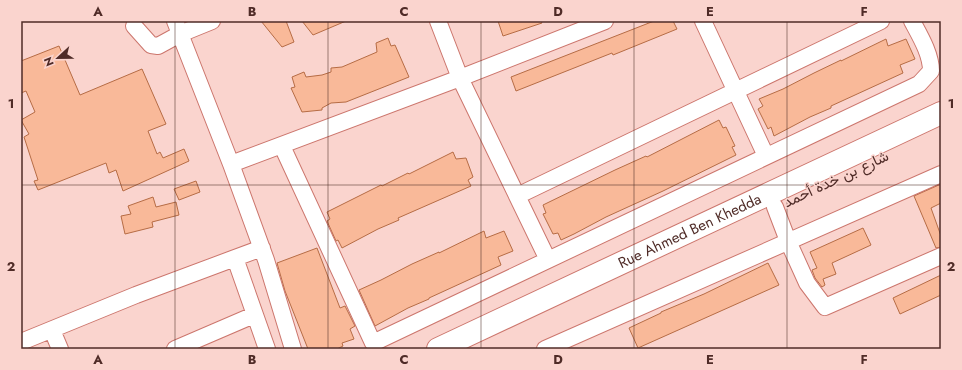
<svg xmlns="http://www.w3.org/2000/svg" width="962" height="370" font-family="Jost,Vazirmatn,sans-serif">
	<style>
		.building { fill: #f9b999; stroke: #b66c45 }
		.lines { fill: none; stroke-linecap: round; stroke-linejoin: round }
		.street-casing { stroke: #cc766d; stroke-width: 18 }
		.secondary-casing { stroke: #cc766d; stroke-width: 24 }
		.street { stroke: #fff; stroke-width: 16 }
		.secondary { stroke: #fff; stroke-width: 22 }
		.grid { fill: none; stroke: #4f2b27; stroke-width: 1; stroke-opacity: 0.55 }
		.labels { text-anchor: middle; dominant-baseline: central; stroke-width: 3; stroke-linejoin: round; paint-order: stroke }
		.street-label { font-size: 15px; fill: #4f2b27; stroke: #fad4ce }
		.neatline { fill: none; stroke: #4f2b27; stroke-width: 1.5 }
		.grid-label { font-size: 13px; text-anchor: middle; font-weight: bold; fill: #4f2b27 }
	</style>
	<rect width="100%" height="100%" fill="#fad4ce"/>
	<!-- building -->
	<path class="building" d="M261 21H286L294 42 282 47Z
		M302 21H346L313 35Z
		M498 21H541L542 23 503 36Z
		M654 21H673L677 29 613 55 612 53 516 91 511 77Z
		M388 38 391 46 395 45 409 77 346 102 331 103 322 108V110L302 112 291 88 295 87 292 77 304 72 306 77 322 75 331 72V68L342 67 377 52 376 43Z
		M886 39 888 46 906 39 915 59 900 65 903 73 831 106V108L810 117 774 136 771 127 768 129 758 109 763 106 759 99 783 89 814 73 841 60V61Z
		M59 46 80 95 142 69 166 124 148 131 157 154 160 152 163 158 184 149 189 161 123 191 116 170 109 173 106 163 38 190 34 181 38 180 24 137 29 134 21 120 35 112 26 91 21 93V61Z
		M719 120 723 128 726 127 735 146 732 147 736 155 663 191 606 217 574 234 561 240 558 233 553 234 543 214 546 213 543 205 615 170 646 156 647 157Z
		M453 152 456 159 466 158 473 177 468 180 471 186 398 218 399 220 378 229 342 248 338 240 336 241 327 221 330 219 327 212 381 185 382 186 408 173 409 174Z
		M196 181 200 192 179 200 174 189Z
		M941 184V203L931 208 941 236V247L936 248 914 196Z
		M153 197 156 207 176 202 179 215 152 222 153 227 125 234 121 216 131 214 128 206Z
		M863 228 871 245 832 263 836 274 823 279 825 285 822 287 815 278 812 270 817 268 810 252Z
		M484 231 486 238 504 231 513 251 498 257 501 265 429 298V299L408 308 375 326 359 290 381 280 412 264 439 252V253Z
		M317 248 340 308 345 306 355 326 350 329 354 339 342 343 343 346 337 349H308L285 291 277 263Z
		M768 263 779 285 638 348 629 328 661 313V312L704 294Z
		M941 275V295L900 314 893 298Z"/>
	<g class="lines">
		<!-- street casing -->
		<g class="street-casing">
			<path id="street" d="M175 21 231 164 266 260 293 349
				M438 21 460 78 548 260
				M703 21 766 156
				M134 26 151 45 158 46 180 34 212 21
				M282 146 373 343 919 84 931 71C931 54 920 36 912 21
				M231 164 460 78 605 21
				M517 196 881 21
				M775 207 788 241 807 283 825 307 941 256
				M235 258 262 248
				M52 330 60 349
				M21 342 136 295 235 258 267 349
				M175 349 254 315
				M545 349 941 174"/>
		</g>
		<!-- secondary casing -->
		<g class="secondary-casing">
			<g id="secondary">
				<path id="s1" d="M438 349 941 113"/>
			</g>
		</g>
		<!-- street -->
		<use href="#street" class="street"/>
		<!-- secondary -->
		<use href="#secondary" class="secondary"/>
	</g>
	<!-- grid -->
	<path class="grid" d="M175 21V349M328 21V349M481 21V349M634 21V349M787 21V349M21 185H941"/>
	<g class="labels">
		<!-- street labels -->
		<g class="street-label">
			<text transform="translate(836 179) rotate(-25)">شارع بن خدة أحمد</text>
			<text stroke="none"><textPath href="#s1" startOffset="278">Rue Ahmed Ben Khedda</textPath></text>
		</g>
	</g>
	<!-- border -->
	<rect width="962" height="370" fill="none" stroke="#fad4ce" stroke-width="44"/>
	<!-- north arrow -->
	<g transform="translate(58 58) rotate(248)" stroke="#fad4ce" stroke-width="3" paint-order="stroke">
	<path d="M0-3L7 15L0 10L-7 15Z" fill="#4f2b27"/>
	<text y="-6" font-size="11" font-weight="bold" text-anchor="middle" fill="#4f2b27">N</text>
	</g>
	<rect x="22" y="22" width="918" height="326" class="neatline"/>
	<g class="grid-label">
		<text x="98" y="16">A</text>
		<text x="252" y="16">B</text>
		<text x="404" y="16">C</text>
		<text x="558" y="16">D</text>
		<text x="710" y="16">E</text>
		<text x="864" y="16">F</text>
		<text x="11" y="108">1</text>
		<text x="951" y="108">1</text>
		<text x="11" y="271">2</text>
		<text x="951" y="271">2</text>
		<text x="98" y="364">A</text>
		<text x="252" y="364">B</text>
		<text x="404" y="364">C</text>
		<text x="558" y="364">D</text>
		<text x="710" y="364">E</text>
		<text x="864" y="364">F</text>
	</g>
</svg>
